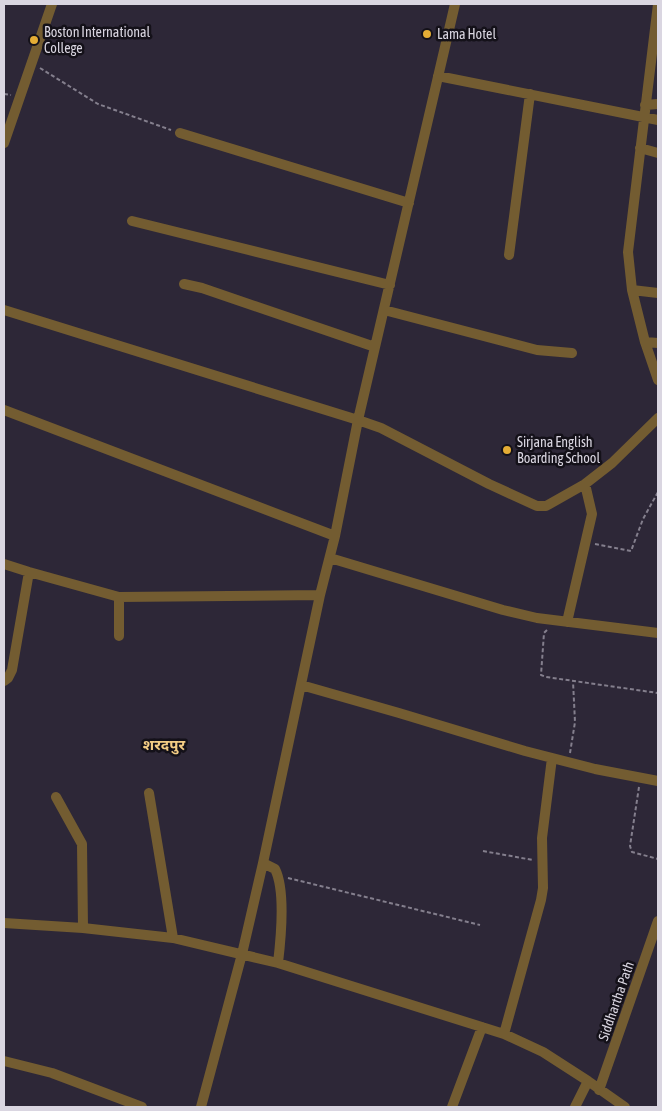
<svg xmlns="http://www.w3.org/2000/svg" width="662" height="1111" font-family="'Asap Condensed','Noto Sans Devanagari',sans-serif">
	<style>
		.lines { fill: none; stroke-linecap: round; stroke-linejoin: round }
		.path { stroke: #847f8d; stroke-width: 2; stroke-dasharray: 4 2.5; stroke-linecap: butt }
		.minor { stroke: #735c31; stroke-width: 10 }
		.poi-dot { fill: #e5ad35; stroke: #141119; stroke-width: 2 }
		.labels { text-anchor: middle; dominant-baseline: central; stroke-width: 5; stroke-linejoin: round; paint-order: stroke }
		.poi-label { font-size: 14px; fill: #dad6e1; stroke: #141119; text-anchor: start }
		.street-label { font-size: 14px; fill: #dad6e1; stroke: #141119 }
		.neighbourhood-label { font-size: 15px; font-weight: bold; fill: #f4cd85; stroke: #141119 }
	</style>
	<rect width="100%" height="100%" fill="#2d2737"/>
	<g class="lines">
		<!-- path -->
		<path class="path" d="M40 68 98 104 171 130
			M4 94 11 95
			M595 544 631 551 643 519 658 492
			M547 630 544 633 541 675 546 677 658 693
			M570 753 575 722 573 681
			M639 787 630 846 632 852 658 859
			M483 851 533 860
			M288 878 480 925"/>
		<!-- minor -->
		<path class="minor" d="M658 4 628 252 632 290 645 342 658 380
			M438 76 658 120
			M645 105 658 104
			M180 133 409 203
			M4 143 52 4
			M640 148 658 153
			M132 221 390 285
			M509 255 530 94
			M184 284 202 288 375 347
			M632 290 658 293
			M4 310 358 420 381 428 489 484 537 506H546L585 484 612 463 658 418
			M384 310 537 350 572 353
			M645 342 658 343
			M4 410 335 536
			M330 558 503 610 537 618 658 633
			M4 564 29 572 119 597 320 595
			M567 622 592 514 585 484
			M119 636V597
			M4 681 8 678 12 670 29 572
			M301 685 399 713 525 751 595 769 658 781
			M149 793 173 938
			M56 797 82 844 83 928
			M263 863 275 869C286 891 281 938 278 963
			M4 923 83 928 173 938 278 963 504 1034 543 1052 588 1081 625 1107
			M504 1034 541 900 543 888 542 838 552 758
			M4 1061 52 1073 142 1107
			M599 1090 658 921
			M201 1107 242 954 263 863 320 595 335 536 358 420 455 4
			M452 1107 482 1027
			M575 1107 588 1081"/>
	</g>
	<!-- markers -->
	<g class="poi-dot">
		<circle cx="427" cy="34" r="5"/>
		<circle cx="34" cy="40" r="5"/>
		<circle cx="507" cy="450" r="5"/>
	</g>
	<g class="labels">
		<!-- poi labels -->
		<g class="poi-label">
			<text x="44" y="32">Boston International<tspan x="44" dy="16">College</tspan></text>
			<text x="437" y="34">Lama Hotel</text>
			<text x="517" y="442">Sirjana English<tspan x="517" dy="16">Boarding School</tspan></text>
		</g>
		<!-- street labels -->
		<g class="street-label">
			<text transform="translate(616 1001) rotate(-71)">Siddhartha Path</text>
		</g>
		<!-- neighbourhood labels -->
		<g class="neighbourhood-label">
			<text x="164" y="744">शरदपुर</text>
		</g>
	</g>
	<!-- border -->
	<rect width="662" height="1111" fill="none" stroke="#dad6e1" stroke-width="10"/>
</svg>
